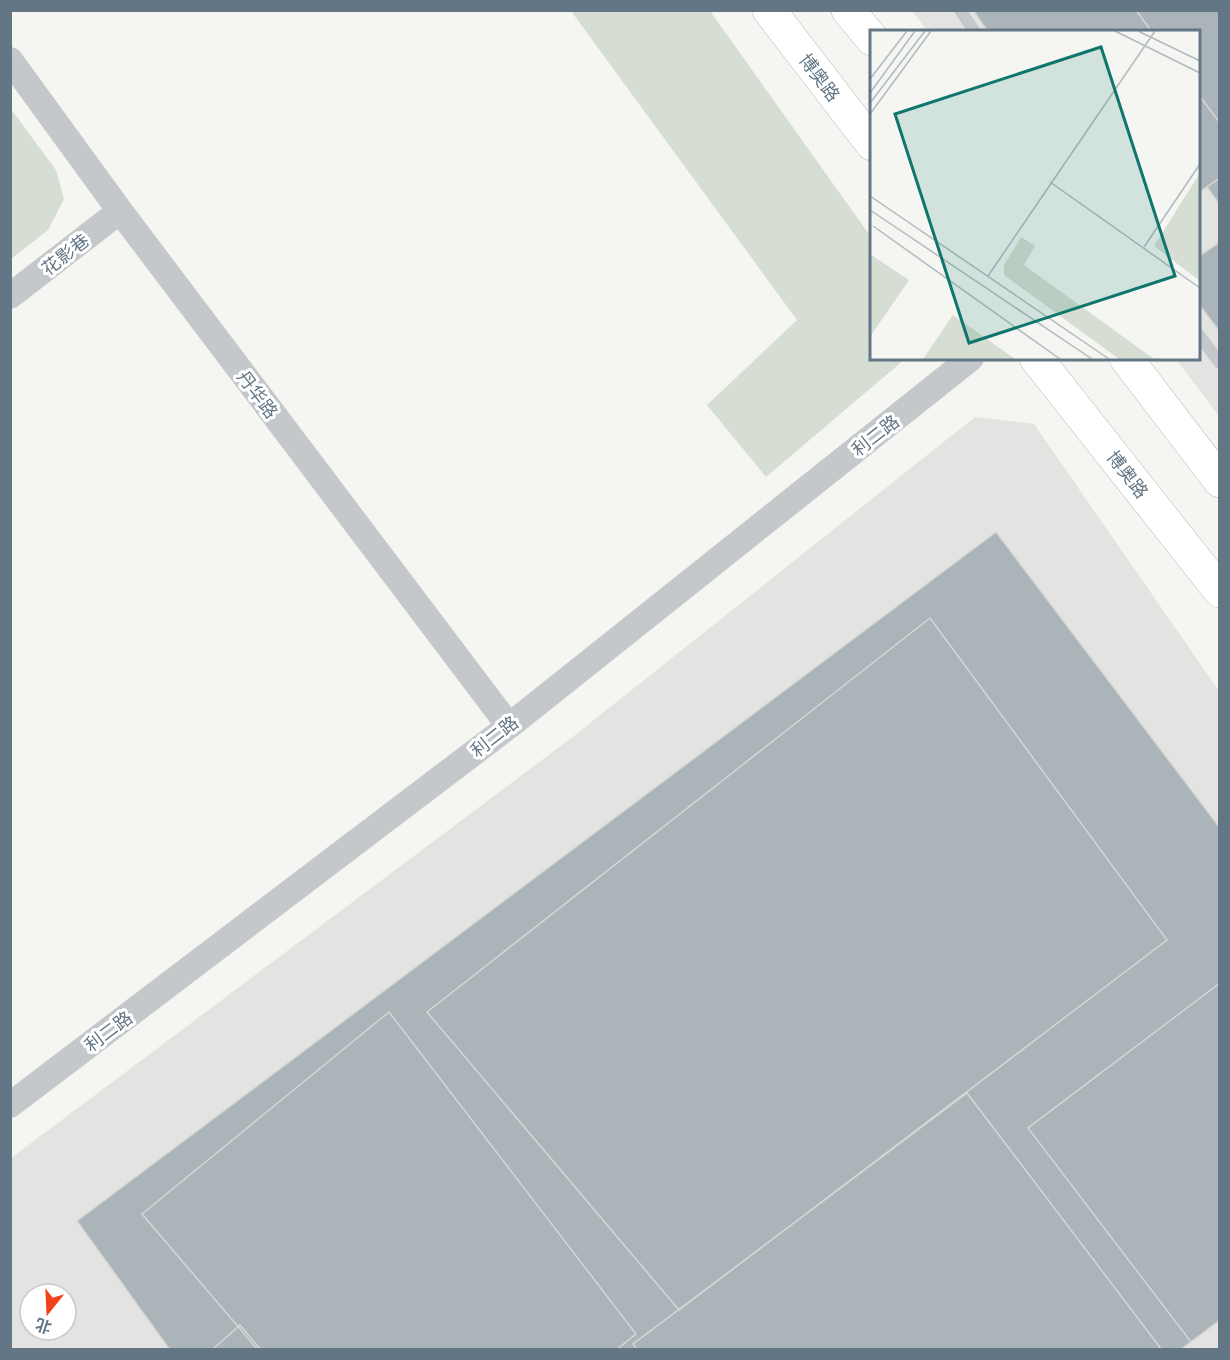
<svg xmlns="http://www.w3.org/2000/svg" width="1230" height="1360" font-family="Lato,'Noto Sans SC',sans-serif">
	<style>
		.built { fill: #e3e4e2; fill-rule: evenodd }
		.green { fill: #d6ddd2 }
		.building { fill: #abb4b9; stroke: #d6d6d4; stroke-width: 1.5 }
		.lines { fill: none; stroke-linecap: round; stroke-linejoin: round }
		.primary-casing { stroke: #b7bbbf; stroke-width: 34 }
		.service { stroke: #c4c8cb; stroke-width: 12 }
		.minor { stroke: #c4c8cb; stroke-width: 26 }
		.primary { stroke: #fff; stroke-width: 33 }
		.labels { text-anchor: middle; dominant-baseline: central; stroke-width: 6; stroke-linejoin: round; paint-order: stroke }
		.street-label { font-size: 18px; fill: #627685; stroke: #fff }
		.inset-road { fill: none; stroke: #b1bac0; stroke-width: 1.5 }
		.view { fill: #0f766e; fill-opacity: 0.15; stroke: #0f766e; stroke-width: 3 }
		.inset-edge { fill: none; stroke: #627685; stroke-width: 3 }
	</style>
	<rect width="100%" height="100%" fill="#f5f5f1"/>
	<!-- built -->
	<path class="built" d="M912 11H1219V416L1176 359 1198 358V32L928 31Z
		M975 417 1034 424 1219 691V1349L11 1350V1158L570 739ZM30 1294H66V1330H30Z"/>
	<!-- green -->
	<path class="green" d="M571 11H710L871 237 872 358 905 359 766 477 707 405 797 320Z
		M11 109 56 170 64 199 48 230 11 259Z"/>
	<!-- building -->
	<path class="building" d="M973 10H1136L1152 32H988Z
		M973 10H1220V205L1207 187 1198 193V32H988Z
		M1136 10H1220V123L1198 94V32H1152Z
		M1198 94 1220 123V178L1198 193Z
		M1220 178V205L1207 187Z
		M1220 242V332L1198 303V257Z
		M996 532 1220 828V1320L1180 1350H170L77 1221Z
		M930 618 1167 940 679 1310 427 1012Z
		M1220 983V1320L1191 1342 1028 1128Z
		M389 1012 636 1334 616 1350H258L142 1214Z
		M967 1093 1162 1350H637L633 1344Z
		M240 1325 261 1350H212Z"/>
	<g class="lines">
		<!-- primary casing -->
		<g class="primary-casing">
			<path id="primary" d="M769 10 872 144
				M848 10 872 39
				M1036 358 1220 591
				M1126 358 1220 481"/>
		</g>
		<!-- service -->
		<path class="service" d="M960 10 975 32
			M1198 334 1220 363"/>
		<!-- minor -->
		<path class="minor" d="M10 60 120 211 509 726
			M10 296 120 211
			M10 1105 509 726 971 358"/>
		<!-- primary -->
		<use href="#primary" class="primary"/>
	</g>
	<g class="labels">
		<!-- street labels -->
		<g class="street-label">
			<text transform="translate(820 77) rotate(53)">博奥路</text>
			<text transform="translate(65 254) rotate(-38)">花影巷</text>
			<text transform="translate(258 394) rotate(53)">丹华路</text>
			<text transform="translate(875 435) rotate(-38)">利二路</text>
			<text transform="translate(1128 474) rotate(52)">博奥路</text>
			<text transform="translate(494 736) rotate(-38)">利二路</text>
			<text transform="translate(108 1031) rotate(-37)">利二路</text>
		</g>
	</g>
	<!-- overview -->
	<g transform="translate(870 30)">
		<rect width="330" height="330" fill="#f5f5f1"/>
		<path d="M330 143V251L284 216ZM151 207 165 216 154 235 284 329H249L134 245V235ZM0 224 39 250 0 307ZM83 285 145 329H53Z" fill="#d6ddd2"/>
		<path class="inset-road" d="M245 1 330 43M268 1 330 31M0 49 37 1M0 63 45 1M0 73 55 1M0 84 61 1M180 152 330 258M0 166 239 329M0 180 222 329M3 196 190 329M274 217 330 134M118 246 285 1"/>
		<path class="view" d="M231 17 305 246 99 313 25 84Z"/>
		<rect width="330" height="330" class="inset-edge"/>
	</g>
	<!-- border -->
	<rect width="1230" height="1360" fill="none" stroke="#627685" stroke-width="24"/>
	<!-- north arrow -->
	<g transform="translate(48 1312) rotate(198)"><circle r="28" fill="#ffffff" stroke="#c0c8ce" stroke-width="1.5"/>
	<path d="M0-4.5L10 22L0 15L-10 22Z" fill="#f04216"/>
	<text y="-9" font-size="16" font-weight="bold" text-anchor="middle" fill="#627685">北</text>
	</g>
</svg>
